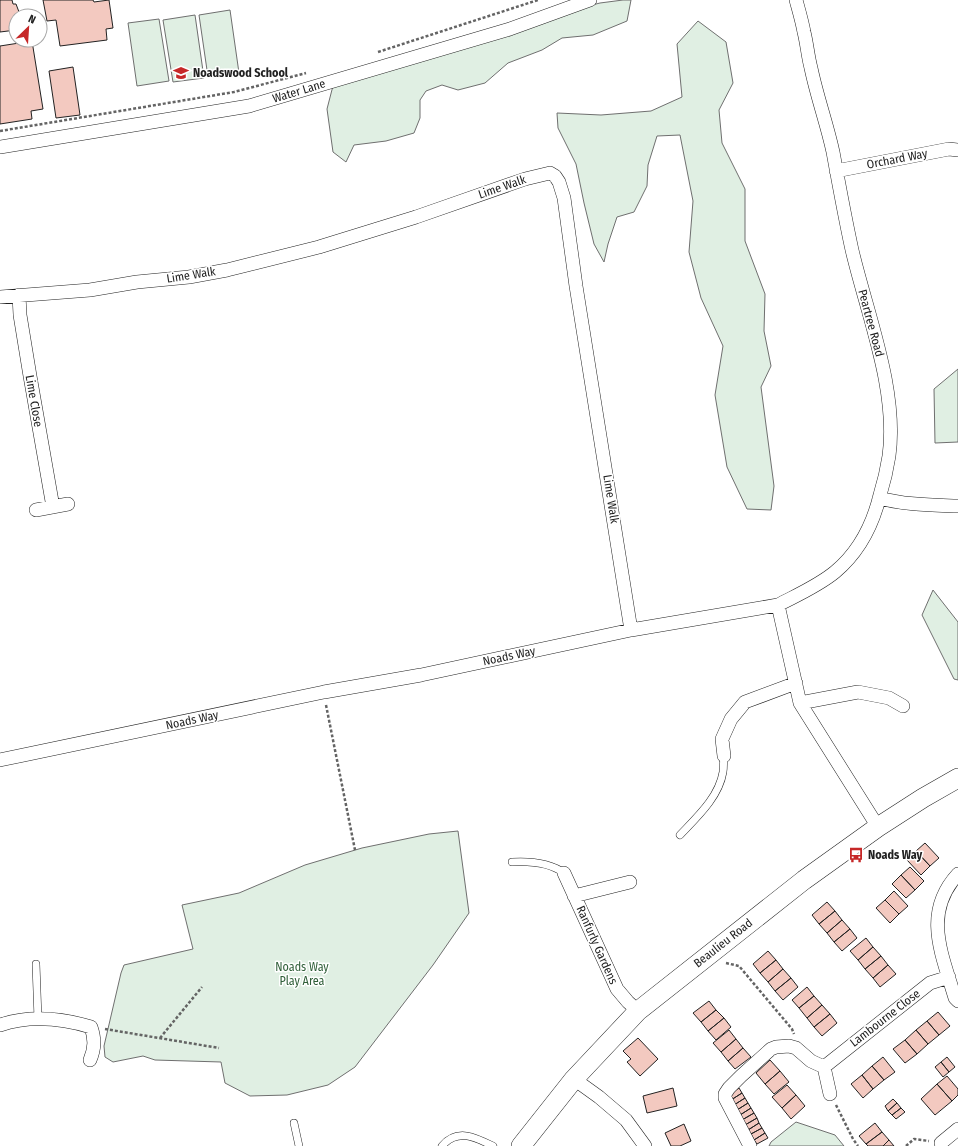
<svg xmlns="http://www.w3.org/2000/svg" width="958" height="1146" font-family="'Fira Sans Condensed',sans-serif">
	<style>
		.green { fill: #e0efe3; stroke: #6f6f6f }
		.building { fill: #f3c9c0; stroke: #222 }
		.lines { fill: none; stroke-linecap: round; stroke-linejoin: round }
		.lane-casing { stroke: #222; stroke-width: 8 }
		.street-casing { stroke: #222; stroke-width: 14 }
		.secondary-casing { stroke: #222; stroke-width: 20 }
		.path { stroke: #646464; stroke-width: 2.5; stroke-dasharray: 3 2; stroke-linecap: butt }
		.lane { stroke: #fff; stroke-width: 7 }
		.street { stroke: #fff; stroke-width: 13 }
		.secondary { stroke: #fff; stroke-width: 19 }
		.labels { text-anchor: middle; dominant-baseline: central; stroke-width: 3; stroke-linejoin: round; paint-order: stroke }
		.poi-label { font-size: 12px; font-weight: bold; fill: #222; stroke: #fff; text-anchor: start }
		.street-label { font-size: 12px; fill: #222; stroke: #fff }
		.park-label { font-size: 12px; fill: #2f5e38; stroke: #fff }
	</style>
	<rect width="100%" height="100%" fill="#fff"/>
	<!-- green -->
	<path class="green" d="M623 0H631L627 21 593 35 562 38 542 50 508 63 485 83 458 90 442 85 426 91 420 100V118L414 133 386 141 354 145 346 162 333 152 327 109 335 78 500 28 600 3Z
		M230 10 239 73 208 77 199 15Z
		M195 15 204 78 173 82 163 20Z
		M159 19 169 81 137 86 128 23Z
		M698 21 726 42 733 83 719 110 722 143 745 189V241L765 294 764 331 771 366 761 387 774 486 771 510 747 509 727 467 715 395 723 346 701 298 689 252 693 201 680 135 657 136 648 165 647 186 634 212 617 217 608 244 604 262 594 244 584 203 576 164 558 128 557 113 601 115 651 111 682 97 677 44Z
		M958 369V442L935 443 934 389Z
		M933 590 958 622V680L954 679 922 615Z
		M458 831 469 913 433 965 355 1067 328 1085 287 1095 250 1096 225 1083 221 1062 155 1060 143 1056 113 1062 105 1057 104 1046 121 973 124 965 193 949 182 905 239 893 305 865 362 848 429 834Z
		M796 1122 835 1135 844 1146H769L771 1142Z"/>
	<!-- building -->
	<path class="building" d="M0 0H12L13 4H16L19 12V16H16V30L0 32Z
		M43 0H93L94 2 109 0 113 28 106 29 107 40 60 46 56 20 47 21Z
		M32 41 43 109 31 111 32 119 0 124V46Z
		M73 67 80 115 56 118 49 71Z
		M925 843 939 858 930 866 916 851Z
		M916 851 930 866 921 875 907 860Z
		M910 867 924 881 915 890 901 875Z
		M901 875 915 890 906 898 892 884Z
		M894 891 908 906 899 914 885 900Z
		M885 900 899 914 890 923 876 908Z
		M827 902 835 911 819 924 812 915Z
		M835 911 842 920 827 933 819 924Z
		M842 920 850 929 834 942 827 933Z
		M850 929 857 938 842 951 834 942Z
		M866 938 873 947 858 960 850 951Z
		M873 947 881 956 865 969 858 960Z
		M768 951 776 960 760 973 753 964Z
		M881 956 888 965 873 978 865 969Z
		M776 960 783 969 768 982 760 973Z
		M888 965 896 974 880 987 873 978Z
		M783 969 791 978 775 991 768 982Z
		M791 978 798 987 783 1000 775 991Z
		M807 987 814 996 799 1008 792 1000Z
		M814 996 822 1005 807 1018 799 1008Z
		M709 1001 716 1010 701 1022 693 1013Z
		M822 1005 830 1014 814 1027 807 1018Z
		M716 1010 724 1018 708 1031 701 1022Z
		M938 1012 950 1026 939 1035 927 1021Z
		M830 1014 837 1023 822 1036 814 1027Z
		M724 1018 731 1027 716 1040 708 1031Z
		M927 1021 939 1035 928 1044 916 1030Z
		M729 1030 736 1039 721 1052 713 1043Z
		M916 1030 928 1044 917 1054 905 1040Z
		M638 1038 658 1059 640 1076 627 1062 631 1059 623 1051Z
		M736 1039 743 1048 728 1061 721 1052Z
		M905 1040 917 1054 905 1063 893 1049Z
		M743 1048 751 1057 735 1069 728 1061Z
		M883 1057 895 1072 884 1080 872 1066Z
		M947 1057 955 1067 949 1072 941 1062Z
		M770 1060 780 1071 765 1084 756 1073Z
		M941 1062 949 1072 943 1077 935 1067Z
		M872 1066 884 1080 873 1089 862 1075Z
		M780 1071 789 1082 774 1094 765 1084Z
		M862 1075 873 1089 863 1098 851 1084Z
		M947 1076 958 1089V1095L952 1101 937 1084Z
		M937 1084 952 1101 935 1115 921 1099Z
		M787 1085 796 1095 782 1108 772 1097Z
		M673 1088 677 1106 647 1113 643 1096Z
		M739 1088 742 1093 731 1100 728 1095Z
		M742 1093 745 1098 734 1105 731 1100Z
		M796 1095 805 1106 791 1119 782 1108Z
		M745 1098 748 1103 737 1110 734 1105Z
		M893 1099 897 1103 888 1111 885 1106Z
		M748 1103 751 1108 740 1115 737 1110Z
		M897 1103 901 1108 892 1115 888 1111Z
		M751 1108 754 1113 742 1120 740 1115Z
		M901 1108 905 1112 896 1119 892 1115Z
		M754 1113 757 1118 745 1125 742 1120Z
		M757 1118 759 1123 748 1130 745 1125Z
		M759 1123 762 1128 751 1134 748 1130Z
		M875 1123 882 1132 866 1144 859 1136Z
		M684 1124 691 1141 680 1146H671L665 1133Z
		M762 1128 765 1133 754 1140 751 1134Z
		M882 1132 889 1140 883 1146H868L866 1144Z
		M765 1133 768 1138 757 1144 754 1140Z
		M889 1140 894 1146H883Z"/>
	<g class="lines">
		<!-- lane casing -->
		<g class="lane-casing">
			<path id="lane" d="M680 835C697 817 719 797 723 772 724 767 723 761 724 756
				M512 862C530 861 549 862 564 873
				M36 964 38 1019
				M294 1123 299 1146
				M442 1146C457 1128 475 1137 493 1146"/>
		</g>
		<!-- street casing -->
		<g class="street-casing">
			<path id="street" d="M0 147 249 106 510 29 590 0
				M836 171 949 149 958 150
				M19 295 20 315 30 376 53 507
				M0 297 90 290 137 282 189 277 227 270 319 247 416 217 525 179 550 173 555 176 559 182 564 198 576 286 631 630
				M879 498C905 505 932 505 958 506
				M36 510 68 504
				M778 605C797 595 818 586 835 572 859 552 873 524 880 495 884 482 887 469 889 456 898 390 867 314 852 250 845 218 839 185 833 152 827 124 817 97 811 68 808 57 807 44 804 32 802 21 799 11 796 0
				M800 703 858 692 889 698 903 706
				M724 756 722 739 731 719 745 702 796 683
				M0 760 324 692 421 675 631 630 778 605 800 703 878 827
				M564 873 617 989 628 1002 638 1011
				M958 874C922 913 942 954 955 998L958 1001
				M574 896 630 882
				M0 1025C30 1015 61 1018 91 1027 95 1039 95 1048 90 1060
				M824 1067 830 1094
				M574 1079 599 1097 626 1120 645 1146
				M941 1143 958 1129
				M750 1146 725 1098V1094L729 1088 741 1076 771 1049 776 1047 789 1046 796 1048 811 1061 824 1067 930 983 949 977"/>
		</g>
		<!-- secondary casing -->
		<g class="secondary-casing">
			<path id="secondary" d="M521 1146 574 1079 638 1011 804 880 878 827 923 798 958 778"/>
		</g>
		<!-- path -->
		<path class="path" d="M378 52 538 0
			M0 131 234 92 306 73
			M326 705 355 850
			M726 963 739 966 792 1029 794 1034
			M105 1029 219 1048
			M160 1038 202 987
			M836 1105 853 1139 858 1146
			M906 1146 914 1139 929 1141"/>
		<!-- lane -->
		<use href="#lane" class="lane"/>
		<!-- street -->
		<use href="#street" class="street"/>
		<!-- secondary -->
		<use href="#secondary" class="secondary"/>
	</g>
	<!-- icons -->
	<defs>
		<g id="school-bare" transform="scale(1.2)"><path d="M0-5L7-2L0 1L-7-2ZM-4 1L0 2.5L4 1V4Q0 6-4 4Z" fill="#c62828" stroke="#fff" stroke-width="2.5" paint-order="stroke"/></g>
		<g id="bus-bare" transform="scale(1.2)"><path d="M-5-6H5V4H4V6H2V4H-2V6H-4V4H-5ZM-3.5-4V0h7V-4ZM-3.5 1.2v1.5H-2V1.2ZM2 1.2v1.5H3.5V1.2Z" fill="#c62828" stroke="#fff" stroke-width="2.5" paint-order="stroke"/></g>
	</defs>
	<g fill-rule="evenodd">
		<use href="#school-bare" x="181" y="73"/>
		<use href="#bus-bare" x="856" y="855"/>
	</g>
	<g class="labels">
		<!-- poi labels -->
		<g class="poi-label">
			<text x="193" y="73">Noadswood School</text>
			<text x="868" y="855">Noads Way</text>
		</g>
		<!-- street labels -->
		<g class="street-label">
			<text transform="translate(299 91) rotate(-17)">Water Lane</text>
			<text transform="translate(897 159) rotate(-11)">Orchard Way</text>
			<text transform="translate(502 187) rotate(-19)">Lime Walk</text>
			<text transform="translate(191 275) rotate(-9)">Lime Walk</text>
			<text transform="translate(871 323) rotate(75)">Peartree Road</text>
			<text transform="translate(34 401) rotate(80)">Lime Close</text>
			<text transform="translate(611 499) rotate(81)">Lime Walk</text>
			<text transform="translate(509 656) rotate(-12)">Noads Way</text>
			<text transform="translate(192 720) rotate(-12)">Noads Way</text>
			<text transform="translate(723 943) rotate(-38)">Beaulieu Road</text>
			<text transform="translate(597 945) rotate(66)">Ranfurly Gardens</text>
			<text transform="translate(885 1018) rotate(-38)">Lambourne Close</text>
		</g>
		<!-- park labels -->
		<g class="park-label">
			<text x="302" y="967">Noads Way<tspan x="302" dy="14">Play Area</tspan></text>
		</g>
	</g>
	<!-- north arrow -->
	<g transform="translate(28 28) rotate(25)"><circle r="19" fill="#ffffff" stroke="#a7a7a7"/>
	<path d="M0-3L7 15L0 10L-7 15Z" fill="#c62828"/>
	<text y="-6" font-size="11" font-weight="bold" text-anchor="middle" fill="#222222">N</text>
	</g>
</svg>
